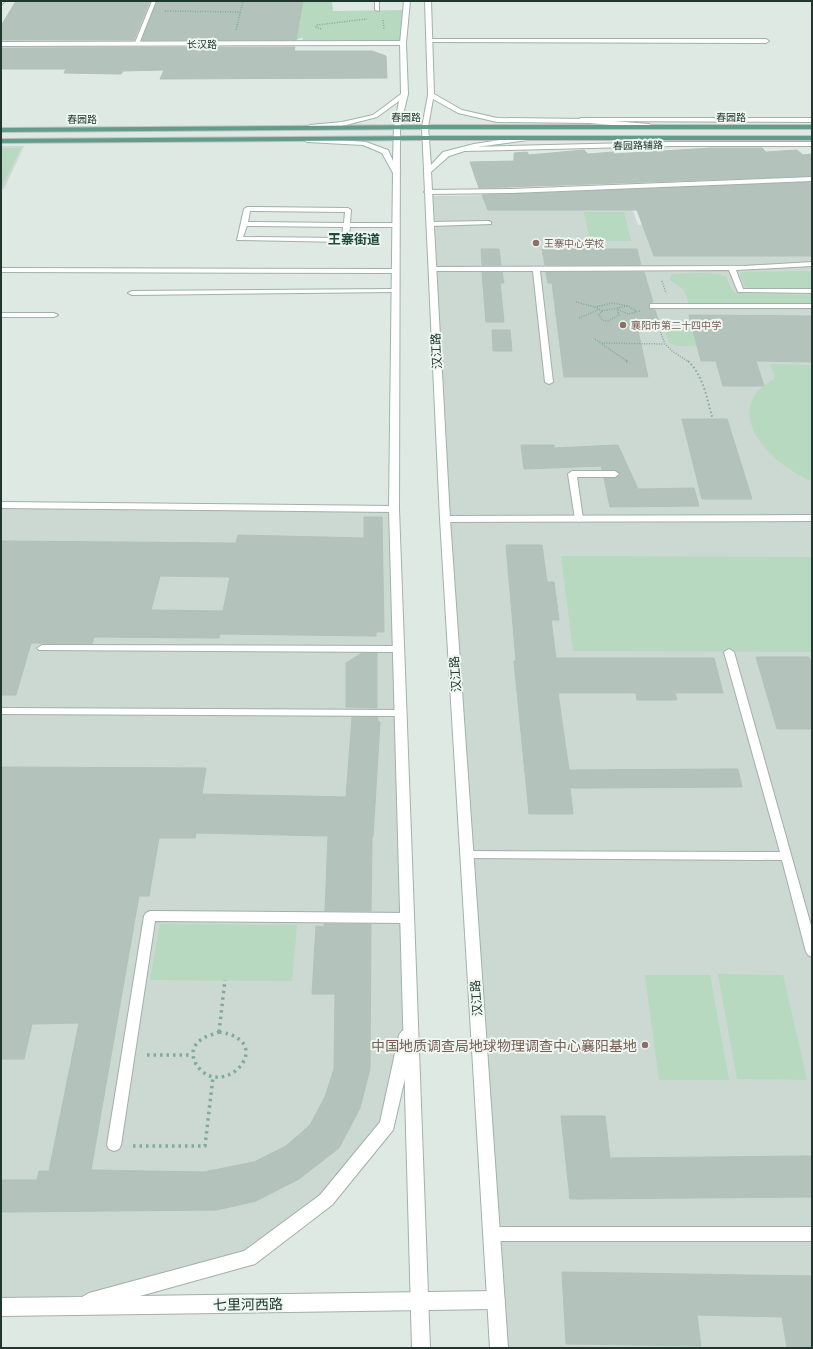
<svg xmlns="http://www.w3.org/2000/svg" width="813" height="1349" font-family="'Noto Sans','Noto Sans SC',sans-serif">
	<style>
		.built { fill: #ccd8d2 }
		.green { fill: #b7d9bf }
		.building { fill: #b3c3bc; stroke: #b1c2ba; fill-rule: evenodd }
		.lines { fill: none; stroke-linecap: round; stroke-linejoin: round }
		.service-casing { stroke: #a1b0aa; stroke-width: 2 }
		.minor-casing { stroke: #a1b0aa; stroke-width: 2 }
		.tertiary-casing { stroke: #a1b0aa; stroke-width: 2 }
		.secondary-casing { stroke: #9eb4ab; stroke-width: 2 }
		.primary-casing { stroke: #bcc3c1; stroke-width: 2 }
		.path-far2 { stroke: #80ab9c; stroke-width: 1.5; stroke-dasharray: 1 1.5; stroke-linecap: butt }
		.path-far1 { stroke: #80ab9c; stroke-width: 2; stroke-dasharray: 1.5 2.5; stroke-linecap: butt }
		.path { stroke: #80ab9c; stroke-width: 3.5; stroke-dasharray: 2.5 4; stroke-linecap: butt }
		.service { fill: #fff; fill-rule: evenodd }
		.minor { fill: #fff; fill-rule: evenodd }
		.tertiary { fill: #fff; fill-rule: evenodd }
		.secondary { fill: #fff; fill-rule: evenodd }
		.primary { fill: #649c8c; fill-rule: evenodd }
		.education-dot { fill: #8d6e63; stroke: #eef6f1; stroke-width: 1.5 }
		.labels { text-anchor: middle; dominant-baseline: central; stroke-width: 4; stroke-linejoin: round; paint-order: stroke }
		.far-street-label { font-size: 10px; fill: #203730; stroke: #eef6f1 }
		.far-education-label { font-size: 10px; fill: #785e54; stroke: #eef6f1; text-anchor: start }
		.street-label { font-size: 12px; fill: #203730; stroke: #eef6f1 }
		.far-district-label { font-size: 13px; font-weight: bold; fill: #1e483c; stroke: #eef6f1 }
		.near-education-label { font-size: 14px; fill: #785e54; stroke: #eef6f1; text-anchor: end }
		.near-street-label { font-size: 14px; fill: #203730; stroke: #eef6f1 }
	</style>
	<rect width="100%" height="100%" fill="#dee9e3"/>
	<!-- built -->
	<path class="built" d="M1 146H24L4 189H1Z
		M627 194 638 225 812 211V1348H499L429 196Z
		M1 505 394 509 410 1020 387 1125 326 1200 249 1258 73 1306 1 1307Z"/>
	<!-- green -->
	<path class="green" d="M154 1H332L333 11 406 10 403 43H302L303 37 296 40V43L136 44Z
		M1 148H21L1 188Z
		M584 212H624L631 241H590Z
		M812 271V289L750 288 745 287 740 275 742 272Z
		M702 273 719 274 726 277 733 292 738 293 812 295V304H696L689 303 684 290 670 280 672 274Z
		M670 329 812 330V347L677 346 669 343 665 331Z
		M770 364 812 365V481C784 471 734 431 754 396 759 389 768 383 775 378Z
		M561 556 812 557V652L573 651Z
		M160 924 297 925 292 981 150 980Z
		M718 974 783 975 807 1080 737 1079Z
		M645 975H710L729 1080H659Z"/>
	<!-- building -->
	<path class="building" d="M16 1H150L134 40H1V26Z
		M157 1H303L296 40H142Z
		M295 47 294 51H372L386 56 387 78 160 79 164 70 123 71 121 74 64 73 66 69H1V48Z
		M712 148H762L766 152 797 150 803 155 812 154V176L479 188 470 162 514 161V153L527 152 529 155 584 150 588 154 613 152 614 154Z
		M812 182V256H654L637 210H488L482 195Z
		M481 249H499L501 265H482Z
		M542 249H637L641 265H545Z
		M482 272H502L504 283H500L504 322H486Z
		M546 272H644L653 302 649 303 648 308 655 310 660 326H637L648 377H564L552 283H548Z
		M689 315 812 316V362L756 361 764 386H723L716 361H701Z
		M492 330H510L512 351H493Z
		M682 419H727L752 499H702Z
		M521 445H554V448L618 445 638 489 694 488 699 506 610 507 604 478H616L620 474 616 470H602L601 466 524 469Z
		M364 517H382L384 632H376V636L220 634 219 638 94 637 92 644 31 643 16 695H1V541L236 543 238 535 364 538ZM160 576 230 577 223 611 151 610Z
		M506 545H542L547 582H554L559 620H551L556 658H714L723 693H675L677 700H637L636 693H558L569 770 738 769 742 787 570 788 573 814H529L514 661H516Z
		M362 653H377V708L346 707V663Z
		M756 657H809L812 665V729H777Z
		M352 717H377L378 721 380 722 373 837H372L371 911H325L328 836 196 833 195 838H159L149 896H139L91 1170 204 1172 254 1162 286 1146 310 1125 325 1097 334 1069 335 994H312L316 926 324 927V924H371L370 1069 360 1108 339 1148 299 1179 256 1201 217 1210 1 1212V1180H37L39 1171H49L79 1023 32 1024 24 1059H1V767L206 768 202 794 346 797Z
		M561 1116H605L610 1158 812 1156V1197L570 1199Z
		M562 1272 812 1276V1348H787L782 1317 697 1315 701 1346 566 1344Z"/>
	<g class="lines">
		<!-- service casing -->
		<g class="service-casing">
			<path id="service" d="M1 1H5L1 5Z
				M152 1H156L139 44 134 45Z
				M375 1H379V11L375 10Z
				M429 39H766L769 41 766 43 427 42Z
				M247 207 348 208 351 210 350 223H396L399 225 396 227H350L348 240 345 242 237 240 244 209ZM250 211 345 212 344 223 248 222ZM247 226 343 227 342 238 243 237Z
				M489 221 491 222V224L430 226 427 224 430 222Z
				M812 262V266L736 270 743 289H812V293L738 292 729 270 540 271 553 382 549 384 545 382 533 271H432L429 269 432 267 744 266Z
				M1 268 395 269 398 271 395 273 1 272Z
				M395 289 397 290V292L132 295 128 293 132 291Z
				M650 304H812V308H650Z
				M1 313H54L58 315 54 317H1Z
				M572 471H615L619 474 615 477H577L583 519 579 522 575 519 568 474Z
				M42 645 398 646 403 649 398 652 39 650 37 648Z
				M729 649 734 652 812 929V957L808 955 806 952 782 860 463 858 461 855 463 852 467 851 780 852 724 652Z
				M1 708 400 710 405 713 400 716 1 714Z
				M150 911 407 913 411 915 413 918 411 921 407 923 155 921 121 1145 119 1149 114 1151 109 1149 107 1145 144 916 146 913Z
				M491 1227H812V1241H491L486 1239 484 1234 486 1229Z"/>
		</g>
		<!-- minor casing -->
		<g class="minor-casing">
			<path id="minor" d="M1 42 403 41 406 43 403 45 1 46Z
				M812 177V181L511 193 428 194 424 192 428 190 511 189Z
				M1 502 394 506 399 509 394 512 1 508Z
				M812 515V521L445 522 440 519 445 516Z"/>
		</g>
		<!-- tertiary casing -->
		<g class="tertiary-casing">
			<path id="tertiary" d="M581 118H812V122L579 121V119Z
				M673 142H812V146H673L465 151 461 149 465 147Z
				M407 1029 412 1031 415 1035 393 1130 332 1205 255 1264 140 1296 496 1291 502 1294 505 1300 502 1306 496 1309 1 1316V1298L82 1297 89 1293 244 1251 320 1195 380 1122 399 1035 402 1031Z"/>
		</g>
		<!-- secondary casing -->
		<g class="secondary-casing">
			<path id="secondary" d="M404 1H410L406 43 408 94 400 127 399 509 430 1348H412L389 509 393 173 382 153 363 145 307 142 304 140 307 138 366 142 388 150 393 161 394 127 399 101 377 117 342 126 310 129 307 127 310 125 342 122 373 115 401 94 400 43Z
				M425 1H431L434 94 462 110 497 118 589 119 649 124 652 126 649 128 589 123 497 122 458 113 433 99 428 127 431 165 443 152 474 144 527 136 530 138 527 140 477 147 449 156 431 172 450 519 508 1348H490L440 519 422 127 428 95Z"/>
		</g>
		<!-- primary casing -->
		<g class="primary-casing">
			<path id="primary" d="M425 125H812V129H425L1 132V128Z
				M426 136H812V140H426L1 143V139Z"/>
		</g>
		<!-- path-far2 -->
		<path class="path-far2" d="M165 11 240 12
			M383 20 384 30
			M321 29 316 27 317 25 367 19
			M236 30 243 1
			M662 281 666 293
			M576 302 595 307
			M602 311 595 307 612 303 628 306
			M636 311 628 306 602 311 599 315 602 320 608 321 619 315 617 309 628 314 640 311
			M579 318 598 310
			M656 320 665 344 672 351 689 362
			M595 339 602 343 663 344
			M602 344 628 362"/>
		<!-- path-far1 -->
		<path class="path-far1" d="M626 361 630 363
			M688 361C703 375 707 398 712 417"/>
		<!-- path -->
		<path class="path" d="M219 1032C275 1040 231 1094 203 1072 192 1063 188 1048 202 1039 206 1036 214 1034 219 1032Z
			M219 1032 225 980
			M147 1055H192
			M133 1146H205L213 1077"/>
		<!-- service -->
		<use href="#service" class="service"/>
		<!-- minor -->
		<use href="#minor" class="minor"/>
		<!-- tertiary -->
		<use href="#tertiary" class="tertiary"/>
		<!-- secondary -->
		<use href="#secondary" class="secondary"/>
		<!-- primary -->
		<use href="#primary" class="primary"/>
	</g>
	<!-- markers -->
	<g class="education-dot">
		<circle cx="536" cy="243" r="4"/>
		<circle cx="623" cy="325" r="4"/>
		<circle cx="645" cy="1045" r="4"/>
	</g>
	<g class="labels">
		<!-- far-street labels -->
		<g class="far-street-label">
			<text x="202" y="44">长汉路</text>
			<text x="406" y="117">春园路</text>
			<text x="731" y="117">春园路</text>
			<text x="82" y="119">春园路</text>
			<text transform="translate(638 145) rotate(-1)">春园路辅路</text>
		</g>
		<!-- far-education labels -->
		<g class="far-education-label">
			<text x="544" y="243">王寨中心学校</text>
			<text x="631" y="325">襄阳市第二十四中学</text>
		</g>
		<!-- street labels -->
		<g class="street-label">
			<text transform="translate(436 351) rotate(-93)">汉江路</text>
			<text transform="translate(455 674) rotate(-94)">汉江路</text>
			<text transform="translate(476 998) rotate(-94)">汉江路</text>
		</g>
		<!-- far-district labels -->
		<g class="far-district-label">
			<text x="354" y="239">王寨街道</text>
		</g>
		<!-- near-education labels -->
		<g class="near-education-label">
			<text x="637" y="1045">中国地质调查局地球物理调查中心襄阳基地</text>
		</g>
		<!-- near-street labels -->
		<g class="near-street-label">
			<text transform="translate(248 1304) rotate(-1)">七里河西路</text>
		</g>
	</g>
	<!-- border -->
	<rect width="813" height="1349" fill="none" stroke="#203730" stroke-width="4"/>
</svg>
